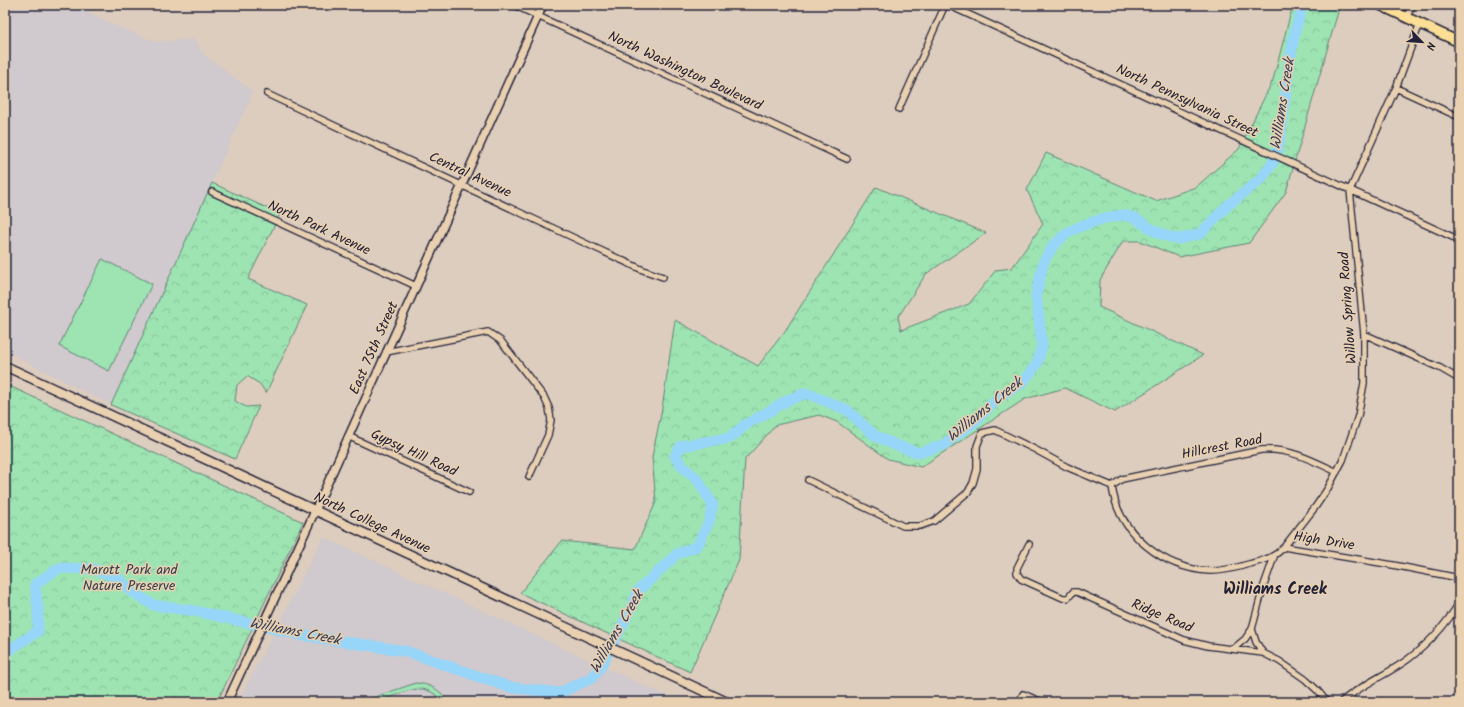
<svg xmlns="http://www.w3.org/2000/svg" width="1464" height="707" font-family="Kalam,sans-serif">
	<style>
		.built { fill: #d0c9cd }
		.forest { fill: url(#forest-crowns); stroke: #608376 }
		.pitch { fill: #9de4b2; stroke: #608376 }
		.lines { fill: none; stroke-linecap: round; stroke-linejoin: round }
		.river { stroke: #97d6f8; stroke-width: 11 }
		.minor-casing { stroke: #22223b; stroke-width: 8 }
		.tertiary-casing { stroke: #22223b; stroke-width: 10 }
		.secondary-casing { stroke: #22223b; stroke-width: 11 }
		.primary-casing { stroke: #22223b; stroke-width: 12 }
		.minor { stroke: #e8d0b1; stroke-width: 5.5 }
		.tertiary { stroke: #e8d0b1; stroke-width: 7 }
		.secondary { stroke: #e8d0b1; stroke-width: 8 }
		.primary { stroke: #fcde96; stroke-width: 9 }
		.labels { text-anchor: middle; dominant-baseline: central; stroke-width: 3; stroke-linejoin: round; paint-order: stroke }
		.street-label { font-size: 14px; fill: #22223b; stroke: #e8d0b1 }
		.park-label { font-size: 14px; fill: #343f4d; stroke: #e8d0b1 }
		.water-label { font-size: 15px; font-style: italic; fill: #343d57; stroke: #e8d0b1 }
		.quarter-label { font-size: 16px; font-weight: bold; fill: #22223b; stroke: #e8d0b1 }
	</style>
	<defs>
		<pattern id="forest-crowns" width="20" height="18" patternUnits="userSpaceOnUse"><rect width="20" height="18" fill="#9de4b2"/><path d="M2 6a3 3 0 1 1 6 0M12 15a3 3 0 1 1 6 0" fill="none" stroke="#87c39a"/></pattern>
	</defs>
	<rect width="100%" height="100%" fill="#ddcdbe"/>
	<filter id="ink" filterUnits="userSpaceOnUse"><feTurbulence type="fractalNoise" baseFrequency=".025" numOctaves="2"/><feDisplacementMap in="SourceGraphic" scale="8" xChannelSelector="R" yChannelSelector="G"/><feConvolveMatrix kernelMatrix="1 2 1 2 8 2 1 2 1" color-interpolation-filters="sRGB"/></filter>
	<g filter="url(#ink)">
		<!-- built -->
		<path class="built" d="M5 5H75L118 27 157 42 194 39 205 56 221 67 253 92 111 405 5 351Z
			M323 537 680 702H238Z"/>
		<!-- forest -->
		<path class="forest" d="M1295 5H1340L1286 192 1249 243 1179 257 1140 241H1123L1100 280 1099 307 1203 355 1115 412 1065 388 1025 399 921 467 888 459 837 422 819 415 776 425 745 459 739 560 690 672 520 593 562 541 635 549 656 502 652 457 662 409 675 320 758 366 785 331 876 187 986 233 926 274 898 317 901 330 969 304 996 270 1012 268 1043 224 1027 190 1046 153 1156 201 1196 187 1239 149 1273 80 1292 8Z
			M212 183 280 214 248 279 307 305 266 393 260 384 247 376 237 385 235 401 246 407 259 406 235 459 111 405Z
			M5 384 303 522 217 702H5Z"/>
		<!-- pitch -->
		<path class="pitch" d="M102 259 152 284 109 371 59 346Z
			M416 683C430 684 441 690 448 702H442C424 677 401 695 379 701 373 703 366 702 360 702Z"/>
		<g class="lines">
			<!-- river -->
			<path class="river" d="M5 653 38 631V609L35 584 59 568 94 569 118 578 130 590 153 605 195 611 301 635 405 651 509 687 559 693 592 678 601 666 629 613 638 591 677 554 697 546 709 522 713 505 698 480 682 466 675 456 681 446 730 438 745 425 768 412 788 400 806 393 847 410 874 435 895 445 919 453 943 445 976 421 998 398 1022 383 1037 364 1042 345 1036 295 1044 261 1053 246 1068 232 1084 225 1105 218 1123 215 1135 218 1153 230 1166 236 1179 239 1200 234 1227 206 1261 179 1272 164 1278 149 1281 133 1290 60 1295 31 1303 5"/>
			<!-- minor casing -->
			<g class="minor-casing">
				<path id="minor" d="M514 5 847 159
					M948 5 1459 240
					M1406 17 1413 5
					M1396 88 1459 117
					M267 94 587 244 643 270 663 277
					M899 109 945 5
					M212 192 416 286
					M1364 334 1440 368 1459 379
					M386 352 488 332 501 341 544 397 549 408 551 420 548 435 529 477
					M348 436 469 492
					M808 480 903 526H920L934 521 968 492 973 483 977 469V446L982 433 995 430 1036 450 1067 467 1112 486
					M1112 486C1118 534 1164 569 1210 571 1223 571 1236 568 1249 564 1263 560 1273 559 1284 547L1393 565 1459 578
					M1112 486 1122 479 1261 450C1289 448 1312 460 1337 472
					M1029 544 1017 568V573L1021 579 1063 598H1068L1073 592H1077L1184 640 1208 646 1263 653 1279 661 1305 679 1318 691 1327 702
					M1284 547 1316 506 1328 488 1343 460 1358 416 1364 383V334L1350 190 1396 88 1420 23
					M1252 629 1256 642 1263 653
					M1233 649 1245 639 1252 629 1263 588 1274 557
					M1019 702 1023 694 1042 702
					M1341 702C1361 685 1386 675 1407 660 1427 645 1446 625 1459 603"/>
			</g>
			<!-- tertiary casing -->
			<g class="tertiary-casing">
				<path id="tertiary" d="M227 702 315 511 543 5"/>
			</g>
			<!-- secondary casing -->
			<g class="secondary-casing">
				<path id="secondary" d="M5 366 727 702"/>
			</g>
			<!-- primary casing -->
			<g class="primary-casing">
				<path id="primary" d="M1380 5 1459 42"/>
			</g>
			<!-- minor -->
			<use href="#minor" class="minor"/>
			<!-- tertiary -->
			<use href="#tertiary" class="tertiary"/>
			<!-- secondary -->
			<use href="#secondary" class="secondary"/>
			<!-- primary -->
			<use href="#primary" class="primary"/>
		</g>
	</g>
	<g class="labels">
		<!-- street labels -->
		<g class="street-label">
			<text transform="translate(685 71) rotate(25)">North Washington Boulevard</text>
			<text transform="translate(1187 101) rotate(25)">North Pennsylvania Street</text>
			<text transform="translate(470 175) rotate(25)">Central Avenue</text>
			<text transform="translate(319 228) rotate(25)">North Park Avenue</text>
			<text transform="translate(1348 308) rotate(-94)">Willow Spring Road</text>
			<text transform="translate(374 348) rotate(-66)">East 75th Street</text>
			<text transform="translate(1222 447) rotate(-11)">Hillcrest Road</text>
			<text transform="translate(414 453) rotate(25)">Gypsy Hill Road</text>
			<text transform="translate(372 523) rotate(25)">North College Avenue</text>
			<text transform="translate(1324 541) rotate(9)">High Drive</text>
			<text transform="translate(1162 616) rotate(23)">Ridge Road</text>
		</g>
		<!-- park labels -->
		<g class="park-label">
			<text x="129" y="570">Marott Park and<tspan x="129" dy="16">Nature Preserve</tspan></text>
		</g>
		<!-- water labels -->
		<g class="water-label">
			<text transform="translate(1283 104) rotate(-81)">Williams Creek</text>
			<text transform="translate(985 410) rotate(-39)">Williams Creek</text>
			<text transform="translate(295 632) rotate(11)">Williams Creek</text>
			<text transform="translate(617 632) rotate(-60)">Williams Creek</text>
		</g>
		<!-- quarter labels -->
		<g class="quarter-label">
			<text x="1275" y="589">Williams Creek</text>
		</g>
	</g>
	<!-- margin -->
	<rect width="1464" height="707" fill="none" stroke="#e8d0b1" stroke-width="20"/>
	<rect x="10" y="10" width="1444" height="687" fill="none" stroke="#22223b" stroke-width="1.5" filter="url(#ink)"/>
	<!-- north arrow -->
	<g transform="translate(1422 42) rotate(115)" stroke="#e8d0b1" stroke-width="3" paint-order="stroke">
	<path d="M0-3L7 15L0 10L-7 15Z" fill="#22223b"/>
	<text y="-6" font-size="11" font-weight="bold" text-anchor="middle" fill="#22223b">N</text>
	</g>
</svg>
